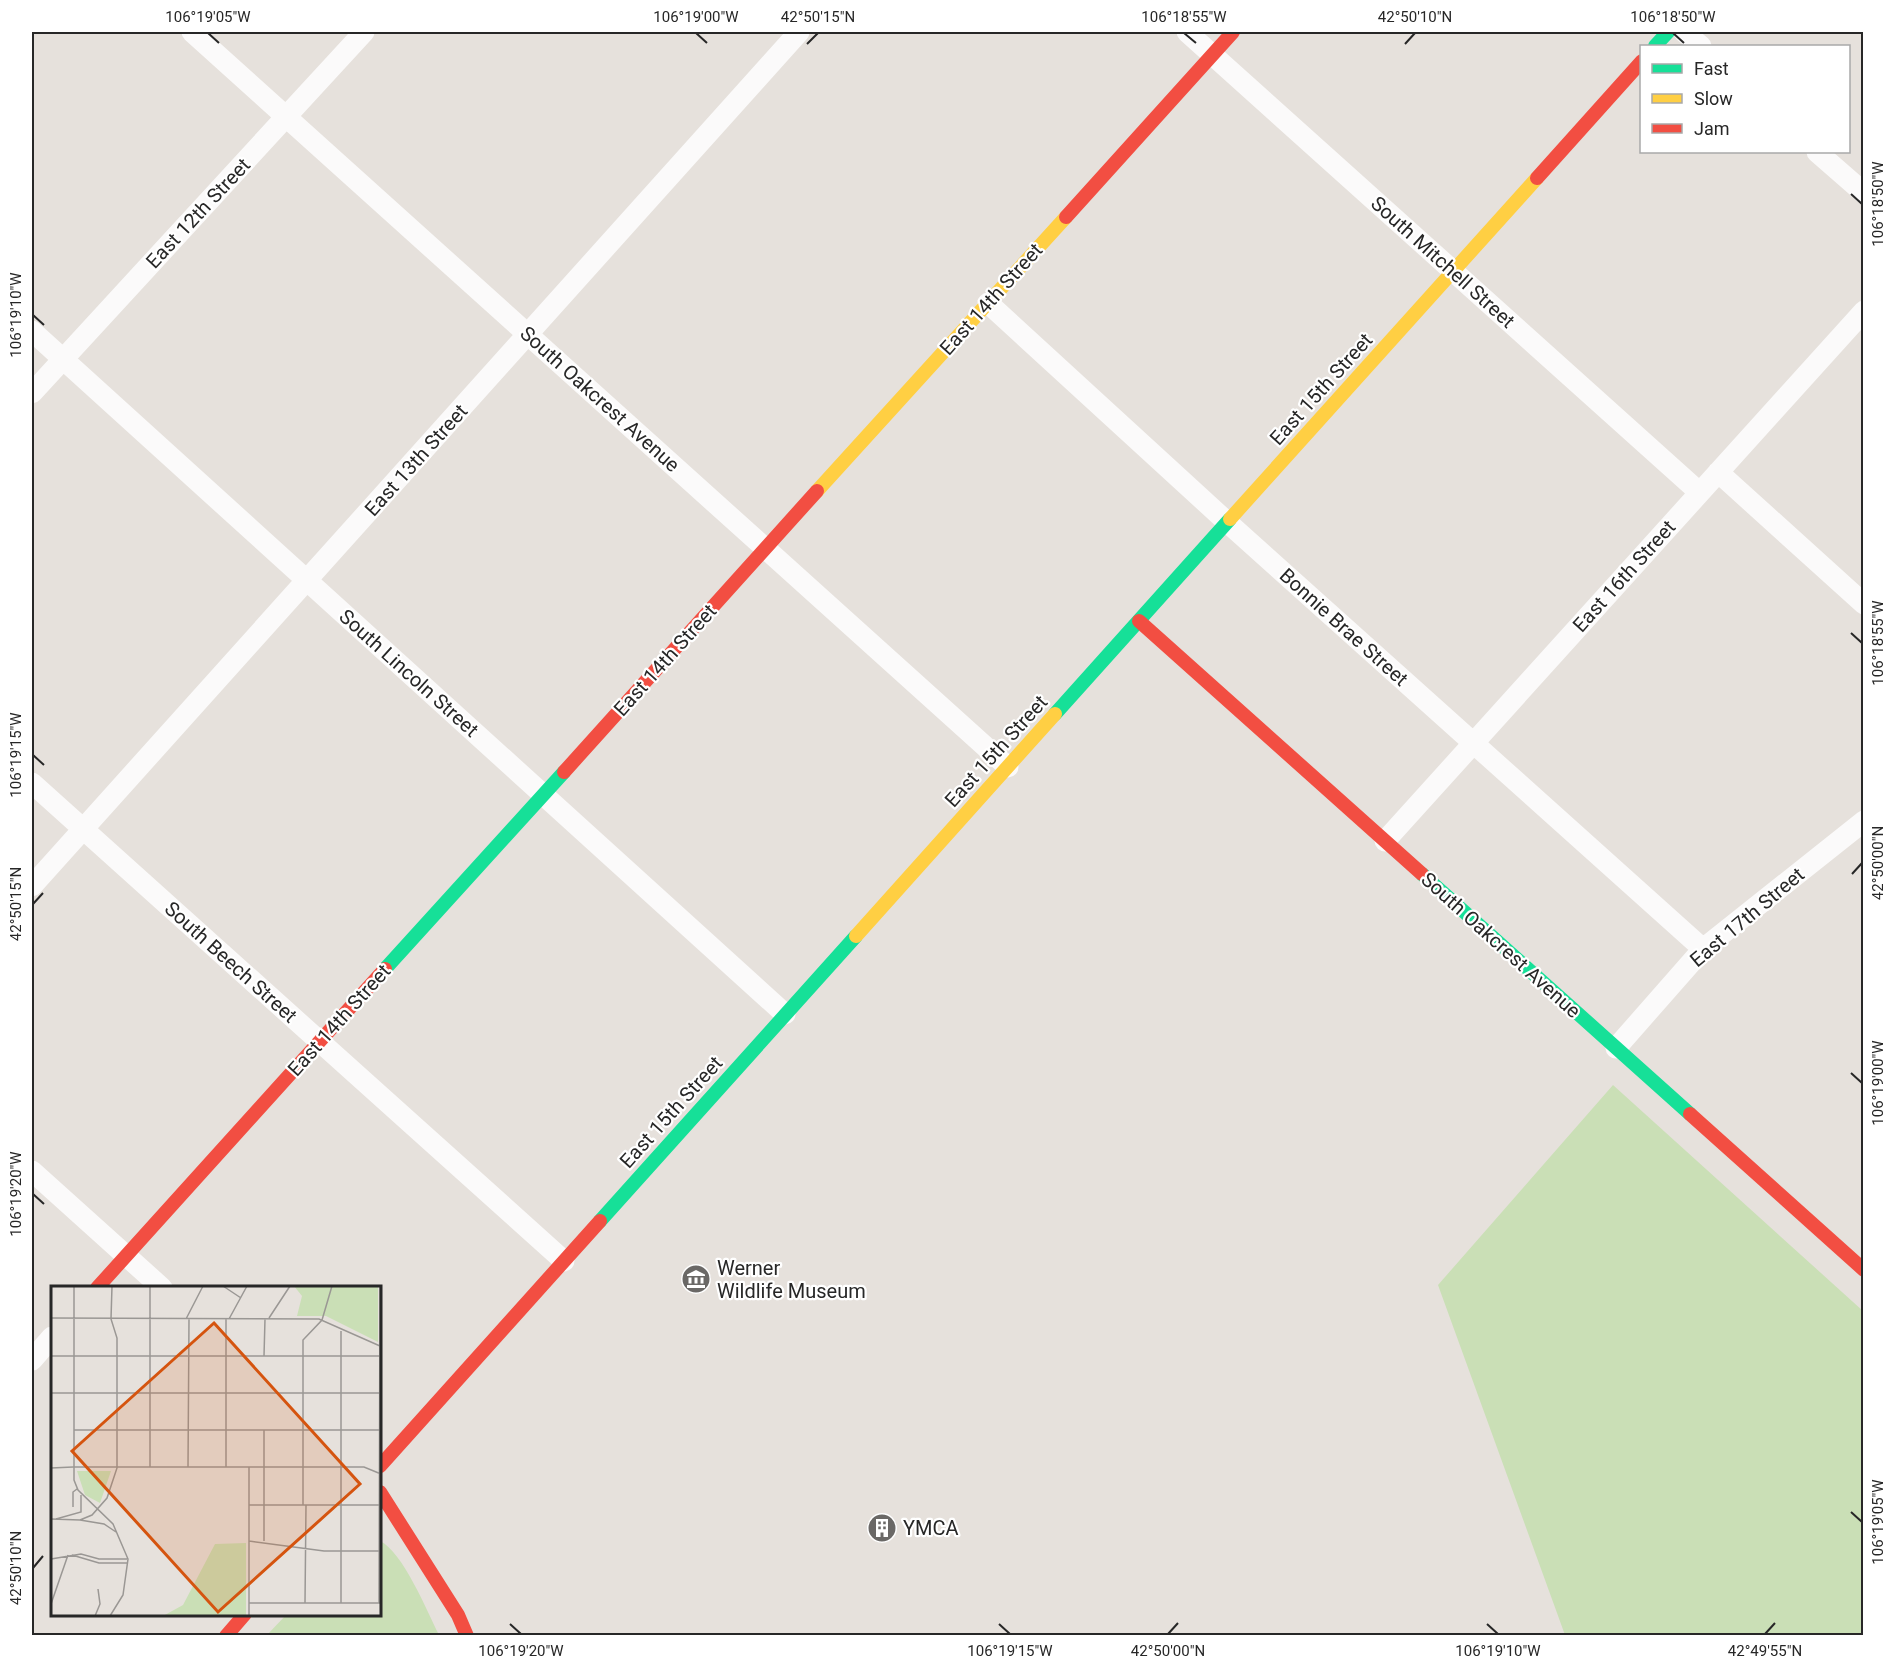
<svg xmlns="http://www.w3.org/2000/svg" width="1895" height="1667" font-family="Roboto,sans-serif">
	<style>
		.green { fill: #cadfb6 }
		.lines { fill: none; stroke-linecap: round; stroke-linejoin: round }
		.street { stroke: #fbfafa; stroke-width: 21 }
		.fast { stroke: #16e098; stroke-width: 14 }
		.slow { stroke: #ffcf43; stroke-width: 14 }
		.jam { stroke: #f24e42; stroke-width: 14 }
		.ticks { fill: none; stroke: #272727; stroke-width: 2 }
		.labels { text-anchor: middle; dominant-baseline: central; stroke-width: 4.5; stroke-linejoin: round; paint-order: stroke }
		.street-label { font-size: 20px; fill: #272727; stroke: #fff }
		.poi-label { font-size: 20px; fill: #272727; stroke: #fff; text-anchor: start }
		.inset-road { fill: none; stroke: #9a9794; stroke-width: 1.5 }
		.view { fill: #d5540f; fill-opacity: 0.15; stroke: #d5540f; stroke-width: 3 }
		.inset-edge { fill: none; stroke: #272727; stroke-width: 3 }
		.neatline { fill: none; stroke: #272727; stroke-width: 2 }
		.ticks-label { font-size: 15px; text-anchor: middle; fill: #272727 }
	</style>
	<rect width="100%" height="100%" fill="#e6e1dc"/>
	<!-- green -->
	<path class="green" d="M1613 1085 1863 1311V1635H1565L1438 1285Z
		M380 1541C403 1552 427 1611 439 1635H267L286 1615 380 1614Z"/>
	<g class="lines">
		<!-- street -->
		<path class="street" d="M192 32 1008 767
			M1187 32 1699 492
			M1684 32 1701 46
			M1817 152 1864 193
			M988 303 1227 522 1703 949
			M32 331 785 1014
			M32 393 364 32
			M1718 472 1864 604
			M32 783 564 1261
			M1385 841 1864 311
			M32 886 799 32
			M1616 1048 1703 949 1864 821
			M32 1171 162 1288
			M32 1360 52 1337"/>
		<!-- fast -->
		<path class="fast" d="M1655 46 1668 32
			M1055 714 1230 519
			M1422 874 1690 1114
			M385 969 564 772
			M600 1221 856 936"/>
		<!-- slow -->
		<path class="slow" d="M817 491 1066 217
			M1230 519 1537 178
			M856 936 1055 714"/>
		<!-- jam -->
		<path class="jam" d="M1537 178 1642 61
			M1066 217 1233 32
			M1139 621 1422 874
			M564 772 817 491
			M1690 1114 1864 1270
			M97 1288 385 969
			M380 1466 600 1221
			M380 1492 458 1615 467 1636
			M226 1636 245 1614"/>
	</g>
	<!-- ticks -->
	<path class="ticks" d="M208 33 219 43M696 33 707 43M1184 33 1196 43M1673 33 1684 43M807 44 818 33M1405 44 1415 33M1851 194 1862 204M33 315 44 325M1851 633 1862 643M33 755 44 765M1852 874 1862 863M33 904 43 893M1851 1073 1862 1083M33 1194 44 1204M1851 1512 1862 1522M33 1568 43 1556M510 1624 521 1634M999 1624 1010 1634M1487 1624 1498 1634M1168 1634 1178 1623M1765 1634 1775 1623"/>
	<!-- icons -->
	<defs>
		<g id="museum-disc" transform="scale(1.5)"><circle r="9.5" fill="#6a6866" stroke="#fff"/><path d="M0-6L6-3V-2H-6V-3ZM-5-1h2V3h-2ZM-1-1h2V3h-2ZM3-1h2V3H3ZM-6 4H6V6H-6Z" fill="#fff"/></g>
		<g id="building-disc" transform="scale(1.5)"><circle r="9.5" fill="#6a6866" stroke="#fff"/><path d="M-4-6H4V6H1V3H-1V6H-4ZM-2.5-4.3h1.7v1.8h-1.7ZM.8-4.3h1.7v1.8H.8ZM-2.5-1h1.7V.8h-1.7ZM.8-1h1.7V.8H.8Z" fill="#fff"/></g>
	</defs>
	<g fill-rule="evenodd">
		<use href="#museum-disc" x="696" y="1279"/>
		<use href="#building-disc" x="882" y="1528"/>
	</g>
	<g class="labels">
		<!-- street labels -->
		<g class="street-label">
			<text transform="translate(198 213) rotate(-47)">East 12th Street</text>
			<text transform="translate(1443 262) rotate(42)">South Mitchell Street</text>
			<text transform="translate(991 299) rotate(-48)">East 14th Street</text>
			<text transform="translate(1321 389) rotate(-48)">East 15th Street</text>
			<text transform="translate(600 399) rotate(42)">South Oakcrest Avenue</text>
			<text transform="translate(416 460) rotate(-48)">East 13th Street</text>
			<text transform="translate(1624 576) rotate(-48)">East 16th Street</text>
			<text transform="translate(1344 627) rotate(42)">Bonnie Brae Street</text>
			<text transform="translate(665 660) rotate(-48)">East 14th Street</text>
			<text transform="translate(409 673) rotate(42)">South Lincoln Street</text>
			<text transform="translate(996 751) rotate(-48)">East 15th Street</text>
			<text transform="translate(1747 917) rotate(-40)">East 17th Street</text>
			<text transform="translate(1501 945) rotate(42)">South Oakcrest Avenue</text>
			<text transform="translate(231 962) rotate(42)">South Beech Street</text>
			<text transform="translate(339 1020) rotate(-48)">East 14th Street</text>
			<text transform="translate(671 1112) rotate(-48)">East 15th Street</text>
		</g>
		<!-- poi labels -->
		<g class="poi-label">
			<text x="717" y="1268">Werner<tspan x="717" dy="23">Wildlife Museum</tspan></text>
			<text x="903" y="1528">YMCA</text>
		</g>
	</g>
	<!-- overview -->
	<g transform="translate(51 1286)">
		<rect width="330" height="330" fill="#e6e1dc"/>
		<path d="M327 0V56L275 30H246L251 10 243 0ZM26 185H60L49 217 34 209ZM195 257V330H112L132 319 164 258Z" fill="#cadfb6"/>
		<path class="inset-road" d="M23 0V194L27 204 62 238 77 273 72 309 59 330M99 0V181M172 0 190 12M0 32 268 33 329 60M218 32 239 0M135 33 152 0M178 33 196 0M0 70H330M213 70 214 33M0 107H329M23 144H329M22 181H313L330 188M137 181 138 33M175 181V33M198 181V330M0 182 22 181M198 219H328M252 219V54L271 34 281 0M22 221V206L26 203M0 233 29 234 41 229 56 212 66 182V52L60 33 61 0M5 233 30 226V209M29 234 53 238 65 246M198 255 273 265H328M213 255V144M21 269 48 277H77M0 273 30 268 48 273H76M198 317H329M254 317 255 219M290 317V45M328 317 329 0M0 318 17 269M44 330 49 318 47 303"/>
		<path class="view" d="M163 37 309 198 167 326 21 165Z"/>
		<rect width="330" height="330" class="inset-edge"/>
	</g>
	<!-- border -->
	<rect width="1895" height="1667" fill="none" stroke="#ffffff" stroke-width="66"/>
	<!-- legend -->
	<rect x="1640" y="45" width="210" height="108" fill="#ffffff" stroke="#a9a9a9" stroke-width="1.5"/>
	<rect x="1652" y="64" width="30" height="9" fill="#16e098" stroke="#a9a9a9" stroke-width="1.5"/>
	<text x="1694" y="75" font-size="18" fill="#272727">Fast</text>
	<rect x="1652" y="94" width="30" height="9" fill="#ffcf43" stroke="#a9a9a9" stroke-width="1.5"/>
	<text x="1694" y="105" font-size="18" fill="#272727">Slow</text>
	<rect x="1652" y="124" width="30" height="9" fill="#f24e42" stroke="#a9a9a9" stroke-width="1.5"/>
	<text x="1694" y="135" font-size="18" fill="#272727">Jam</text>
	<rect x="33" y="33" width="1829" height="1601" class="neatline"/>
	<g class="ticks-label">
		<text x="208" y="22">106°19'05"W</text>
		<text x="696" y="22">106°19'00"W</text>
		<text x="818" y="22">42°50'15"N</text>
		<text x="1184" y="22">106°18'55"W</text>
		<text x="1415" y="22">42°50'10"N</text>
		<text x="1673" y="22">106°18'50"W</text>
		<text transform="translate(1878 204) rotate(-90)" y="5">106°18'50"W</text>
		<text transform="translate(16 315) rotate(-90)" y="5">106°19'10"W</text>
		<text transform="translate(1878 643) rotate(-90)" y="5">106°18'55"W</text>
		<text transform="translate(16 755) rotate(-90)" y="5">106°19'15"W</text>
		<text transform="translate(1878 863) rotate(-90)" y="5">42°50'00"N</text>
		<text transform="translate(16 904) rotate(-90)" y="5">42°50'15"N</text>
		<text transform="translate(1878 1083) rotate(-90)" y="5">106°19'00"W</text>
		<text transform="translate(16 1194) rotate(-90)" y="5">106°19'20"W</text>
		<text transform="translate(1878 1522) rotate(-90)" y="5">106°19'05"W</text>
		<text transform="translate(16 1568) rotate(-90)" y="5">42°50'10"N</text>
		<text x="521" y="1656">106°19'20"W</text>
		<text x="1010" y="1656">106°19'15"W</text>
		<text x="1168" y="1656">42°50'00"N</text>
		<text x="1498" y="1656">106°19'10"W</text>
		<text x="1765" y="1656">42°49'55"N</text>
	</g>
</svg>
